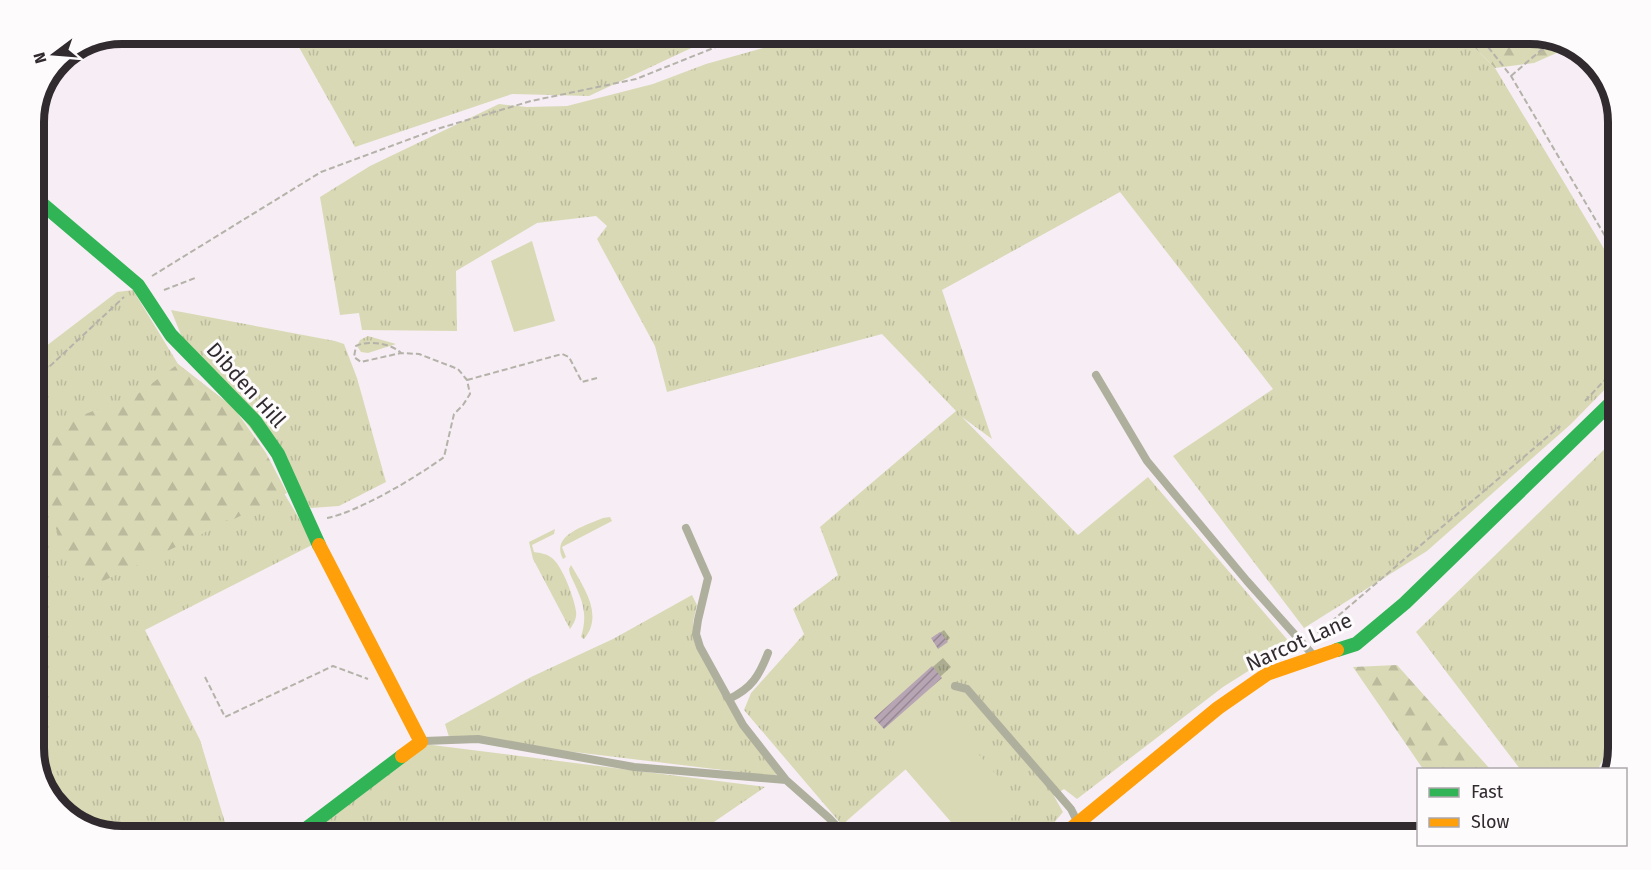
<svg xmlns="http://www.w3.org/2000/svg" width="1651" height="870" font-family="'Fira Sans',sans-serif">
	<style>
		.grass { fill: url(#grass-tufts) }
		.forest { fill: url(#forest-firs) }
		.pitch { fill: #d9d9b6 }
		.shadow { fill: #0003 }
		.building { fill: url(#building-hatch) }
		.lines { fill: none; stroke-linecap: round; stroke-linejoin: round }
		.path { stroke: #b5b2a9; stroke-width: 2; stroke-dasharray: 6 3; stroke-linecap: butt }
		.lane { stroke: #afaf9d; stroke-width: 8 }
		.fast { stroke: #30b455; stroke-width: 14 }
		.slow { stroke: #ff9f0a; stroke-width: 14 }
		.labels { text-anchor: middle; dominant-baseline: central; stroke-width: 6; stroke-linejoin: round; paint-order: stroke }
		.street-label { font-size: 21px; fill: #312b30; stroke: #fefbfd }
		.rim { fill: none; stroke: #312b30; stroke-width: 8 }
	</style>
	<defs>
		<pattern id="grass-tufts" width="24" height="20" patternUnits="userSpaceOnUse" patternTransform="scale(1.5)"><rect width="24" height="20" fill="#d9d9b6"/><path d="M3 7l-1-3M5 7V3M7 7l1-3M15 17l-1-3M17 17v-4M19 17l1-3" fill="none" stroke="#bbba9d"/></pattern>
		<pattern id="forest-firs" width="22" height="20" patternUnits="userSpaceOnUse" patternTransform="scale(1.5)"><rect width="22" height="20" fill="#d9d9b6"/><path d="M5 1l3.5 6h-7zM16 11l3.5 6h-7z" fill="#bbba9d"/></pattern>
		<pattern id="building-hatch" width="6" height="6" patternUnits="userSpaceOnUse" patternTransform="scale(1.5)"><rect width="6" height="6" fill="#b7a5b4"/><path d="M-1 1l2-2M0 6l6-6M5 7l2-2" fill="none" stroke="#958793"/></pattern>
	</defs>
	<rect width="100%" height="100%" fill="#f6eef4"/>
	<!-- grass -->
	<path class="grass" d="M291 33H743L702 43 589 96 512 94 355 147Z
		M803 33H1460L1495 68 1618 272V376L1571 424 1427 551 1304 628 1173 456 1273 389 1120 192 942 290 992 439 962 417 1078 535 1148 477 1291 644 1223 687 1077 799 1064 789 1054 796 1063 812 1042 837H967L906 769 842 825 744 710 751 693 804 634 793 609 838 575 820 527 956 411 882 334 667 392 655 346 597 239 607 226 596 216 537 223 456 271 457 331 362 330 359 313 340 315 320 197 370 166 499 104 527 107 567 106 653 84 706 64 777 44Z
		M133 290 178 364 234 408 314 544 145 630 200 740 227 829 231 837H122L82 828 48 797 33 754V356L117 292Z
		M171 310 335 341 344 344 357 378 386 482 339 506 311 508 183 340Z
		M368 336 396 344 368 353 361 352 357 346 360 340Z
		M1618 436V731L1598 769H1520L1416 632Z
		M610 517 612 521 562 547 566 557 563 559C550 535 585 526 603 518Z
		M555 529 554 534 532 545 534 552C541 553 547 554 552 558 563 567 574 598 576 611 577 618 574 623 570 629L533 559 529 542Z
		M571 565C584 588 604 615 584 639L581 637C589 611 581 598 570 574L569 569Z
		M692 595 697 605 693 622 694 640 727 703 778 774 773 776 449 737 445 724 531 677 613 639Z
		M424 744 765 787 692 837H306Z"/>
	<!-- forest -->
	<path class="forest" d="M1460 33H1529L1545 37 1561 51 1534 63 1495 68Z
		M178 364 234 408 266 453 287 493 232 520H226L195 538 99 583 78 576 49 514 33 487V439L46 426 83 415 139 393Z
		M1397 665 1482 760 1490 769H1423L1353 667Z"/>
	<!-- pitch -->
	<path class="pitch" d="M532 241 555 321 514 332 491 261Z
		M943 713 1024 807 989 837H964L893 755Z"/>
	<!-- shadow -->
	<path class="shadow" d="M944 630 950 638 947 641 935 636Z
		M943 658 951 667 884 727 886 708Z"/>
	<!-- building -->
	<path class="building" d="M940 632 948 642 938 649 931 638Z
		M932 666 942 678 884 729 874 718Z"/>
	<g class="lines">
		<!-- path -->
		<path class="path" d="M1477 33 1511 76 1618 258
			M1511 76 1540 51 1560 40
			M152 276 321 172 437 129 531 101 636 79 751 33
			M164 290 195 278
			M33 373 49 367 124 297
			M467 380 562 354 569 357 582 382 597 378
			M1585 401 1618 366
			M327 518C358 512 417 477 444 457L454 414 463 405 470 394 467 380 458 369 419 354 401 353 361 362 354 357 356 346C368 340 391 343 401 353
			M1311 639 1560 426
			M205 677 225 717 333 666 368 679"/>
		<!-- lane -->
		<path class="lane" d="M1096 375 1147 461 1247 581 1313 655
			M686 528 708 578 698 620 696 634 700 647 743 725 786 780
			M955 686 967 689 1071 809 1078 823 1093 837
			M729 699C752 688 759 676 768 653
			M424 741 478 739 634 767 786 780 829 818 847 837"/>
		<!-- fast -->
		<path class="fast" d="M33 196 138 285 171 335 255 421 278 454 319 545
			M1337 650 1356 644 1405 603 1618 396
			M295 837 402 756"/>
		<!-- slow -->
		<path class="slow" d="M319 545 421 742 402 756
			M1061 837 1218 708 1267 674 1337 650"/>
	</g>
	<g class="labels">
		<!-- street labels -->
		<g class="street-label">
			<text transform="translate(246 385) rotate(48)">Dibden Hill</text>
			<text transform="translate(1299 642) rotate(-24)">Narcot Lane</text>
		</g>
	</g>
	<!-- crop -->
	<path d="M0 0H1651V870H0ZM122 44H1530A78 78 0 0 1 1608 122V748A78 78 0 0 1 1530 826H122A78 78 0 0 1 44 748V122A78 78 0 0 1 122 44Z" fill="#fefbfd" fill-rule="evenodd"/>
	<path class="rim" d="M122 44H1530A78 78 0 0 1 1608 122V748A78 78 0 0 1 1530 826H122A78 78 0 0 1 44 748V122A78 78 0 0 1 122 44Z"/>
	<!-- legend -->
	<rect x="1417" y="768" width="210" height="78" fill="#fefbfd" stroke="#aca8ab" stroke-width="1.5"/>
	<rect x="1429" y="788" width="30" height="9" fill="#30b455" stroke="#aca8ab" stroke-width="1.5"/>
	<text x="1471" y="798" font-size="18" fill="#312b30">Fast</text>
	<rect x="1429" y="818" width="30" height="9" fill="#ff9f0a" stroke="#aca8ab" stroke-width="1.5"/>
	<text x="1471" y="828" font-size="18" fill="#312b30">Slow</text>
	<!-- north arrow -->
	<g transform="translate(54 54) rotate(254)" stroke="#fefbfd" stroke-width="4.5" paint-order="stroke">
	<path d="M0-4.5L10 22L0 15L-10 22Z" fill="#312b30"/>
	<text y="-9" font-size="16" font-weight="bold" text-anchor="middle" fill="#312b30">N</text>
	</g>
</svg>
